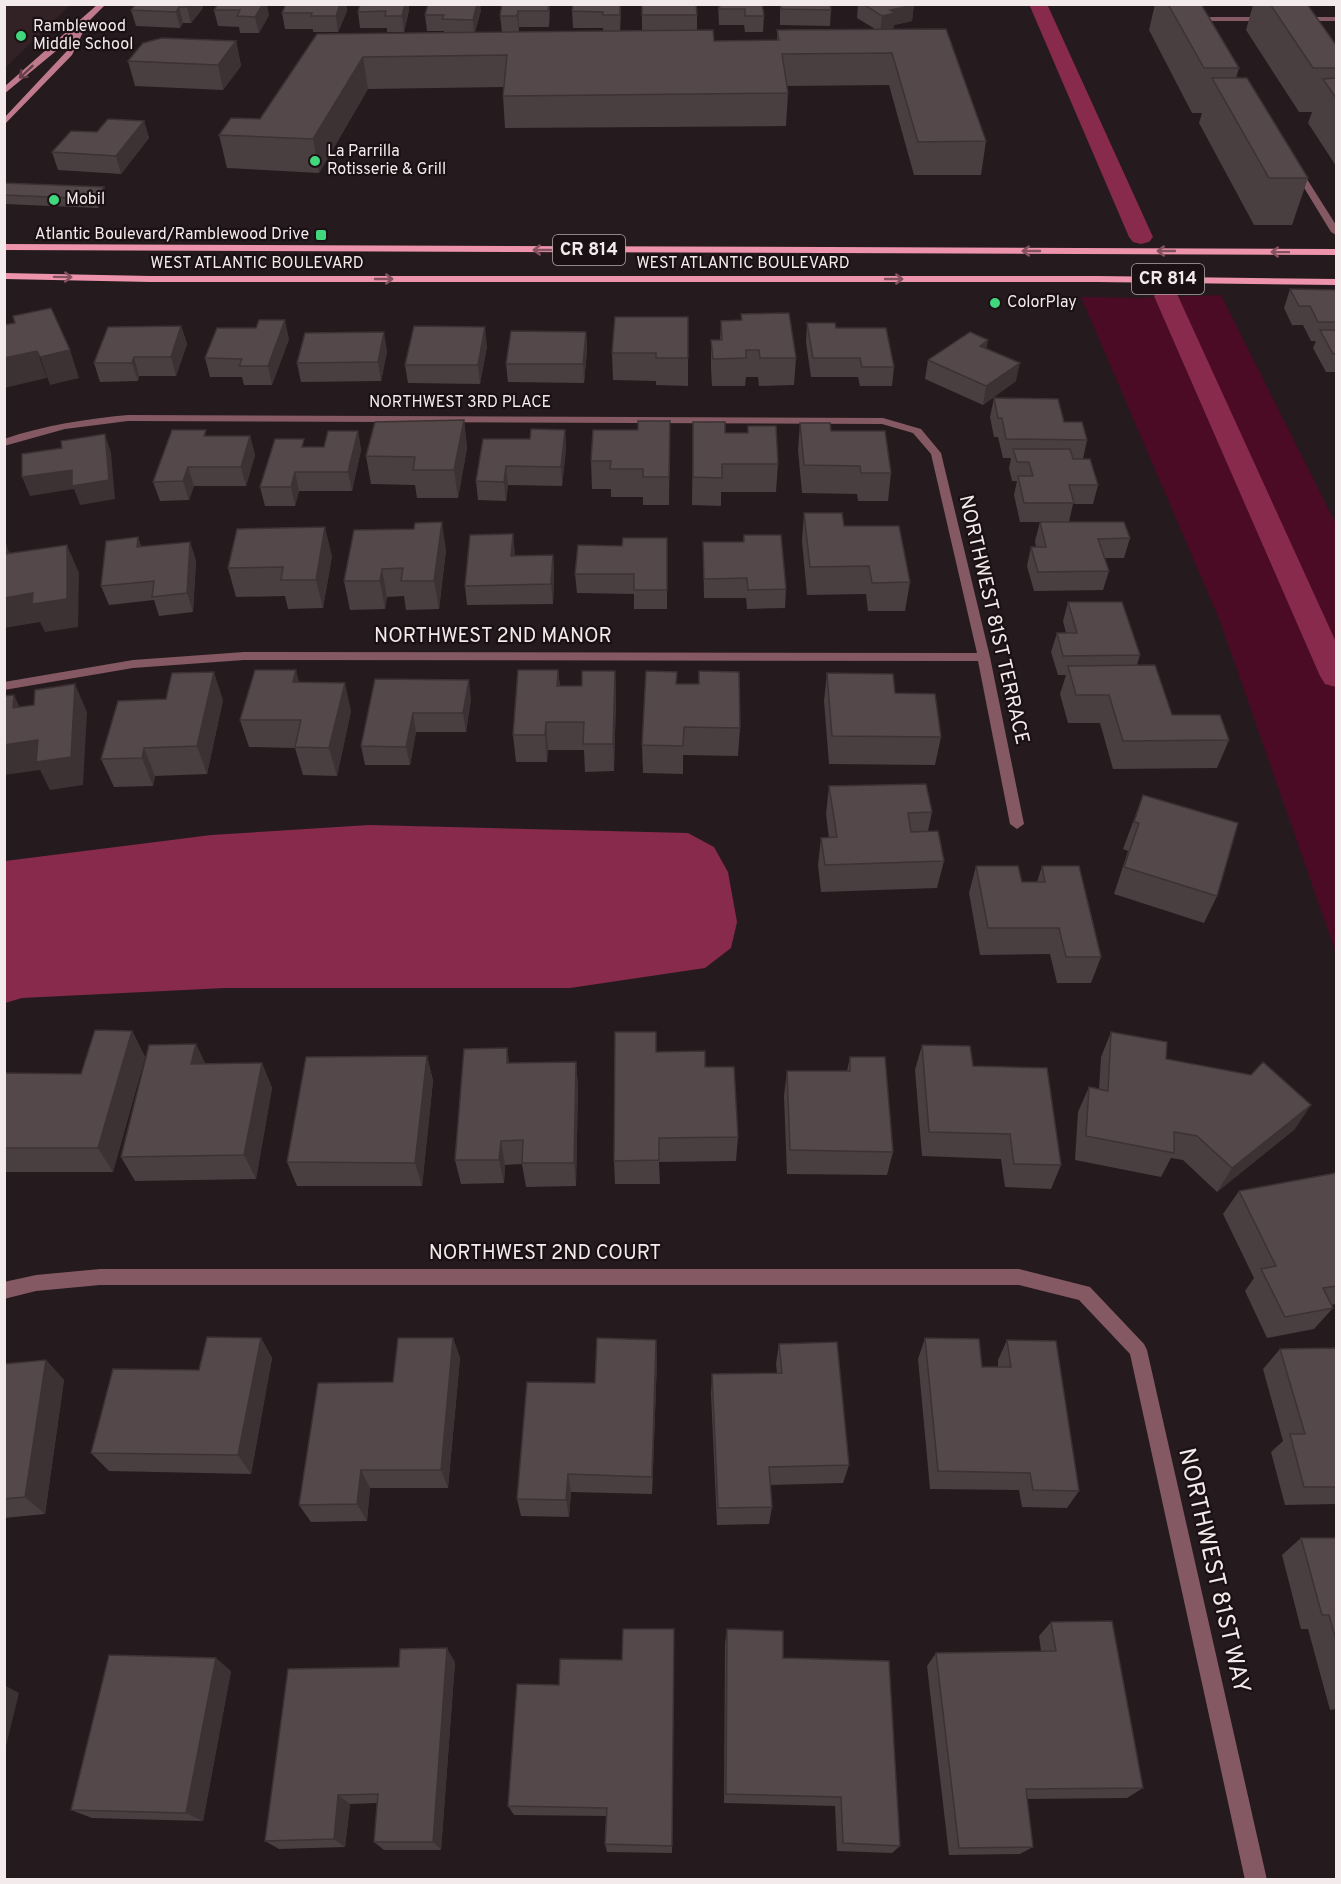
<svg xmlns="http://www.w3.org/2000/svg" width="1341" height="1884" font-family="Overpass,sans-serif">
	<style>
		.built { fill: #322125 }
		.green { fill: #4c0b25 }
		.water { fill: #872a4b }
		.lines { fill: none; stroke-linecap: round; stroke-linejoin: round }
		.canal { fill: #872a4b; fill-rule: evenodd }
		.street { fill: #845964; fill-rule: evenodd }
		.secondary { fill: #bf7a8d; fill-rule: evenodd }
		.primary { fill: #ed94ac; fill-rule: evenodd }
		.wall { fill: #493e40 }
		.shaded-wall { fill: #3c3234 }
		.building { fill: #55484b; stroke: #3c3234; stroke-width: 1.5 }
		.oneway { stroke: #65404a }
		.oneway2 { stroke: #845260 }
		.poi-dot { fill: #41d77c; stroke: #1b1114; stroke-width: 2 }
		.labels { text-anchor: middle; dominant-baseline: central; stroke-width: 4.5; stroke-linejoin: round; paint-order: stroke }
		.far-poi-label { font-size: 16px; fill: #f2eaeb; stroke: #1b1114; text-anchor: start }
		.far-street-label { font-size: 16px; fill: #f2eaeb; stroke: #1b1114 }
		.shield { fill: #1b1114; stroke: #b2a9aa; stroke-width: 1.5 }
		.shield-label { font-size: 18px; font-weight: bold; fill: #f2eaeb }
		.street-label { font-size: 20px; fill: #f2eaeb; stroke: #1b1114 }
		.near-street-label { font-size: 24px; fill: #f2eaeb; stroke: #1b1114 }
	</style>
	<rect width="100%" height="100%" fill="#251a1d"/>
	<!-- built -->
	<path class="built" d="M5 4H70V5L5 68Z"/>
	<!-- green -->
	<path class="green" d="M1221 295 1336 524V953L1220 621 1081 297 1138 298Z"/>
	<!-- water -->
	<path class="water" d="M369 825 688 833 714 847 728 872 737 922 731 948 705 968 570 988H225L22 998 5 1003V861L211 835Z"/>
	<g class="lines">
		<!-- canal -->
		<path class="canal" d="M1029 4H1047L1153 237 1149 242 1141 244 1133 242 1129 237Z
			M1166 289 1175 291 1178 296 1336 642V687L1325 684 1320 676 1154 296 1157 291Z"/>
		<!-- street -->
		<path class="street" d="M1202 17H1268L1272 19 1268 21H1199Z
			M1295 17H1336V21H1298Z
			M1293 166 1300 168 1336 225V235L1331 232 1292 168Z
			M128 415 883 418 921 429 941 453 990 657 1024 824 1017 829 1010 824 978 661 244 660 133 668 4 690V682L133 660 244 652 977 653 931 454 913 433 882 424 128 421 65 429 4 446V439C45 425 86 419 128 415Z
			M100 1269H1019L1090 1287 1144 1344 1147 1350 1267 1880H1245L1130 1354 1079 1300 1019 1285H100L36 1291 4 1299V1282L36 1275Z"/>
		<!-- secondary -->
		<path class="secondary" d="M98 4H106L82 28 84 30 72 55 4 125V118L66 52 73 37 4 94V87Z"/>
		<!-- primary -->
		<path class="primary" d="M4 244 1336 249V255L4 250Z
			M4 273 150 276H1098L1336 279V285L1098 282H150L4 279Z"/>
	</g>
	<!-- wall -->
	<path class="wall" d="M136 4H202L203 8 191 23H183L180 28 136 26 131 10Z
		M218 4 269 15 259 33H240L239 27 218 26 214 10Z
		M286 4H346L347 11 338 32H313V29H285L282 13Z
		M360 4H409V10L404 32H387V28H360L358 12Z
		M502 4H550L549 27H519V32L603 31V28H573L572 11 621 9 620 31H642V4L697 15V30L714 41 777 40V30L875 29 857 18 858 4H914L912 21 894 25 893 29 986 141 981 175H914L889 85 787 86 788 93 786 126 505 128 503 96 504 87 368 89 319 173 227 168 219 135 260 119 317 34 444 33V31H427L425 15 481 10 475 32H502L500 16Z
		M718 4H762L764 16 763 32H745L744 25H719Z
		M780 4H830L831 10 830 26 780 25Z
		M1155 4H1201L1239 68 1236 78 1308 178 1292 225H1254L1199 123 1202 113H1192L1149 30Z
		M1232 4H1307L1336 45V166L1308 123 1312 112H1299L1246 30 1253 5Z
		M236 41 241 66 223 90 135 86 128 61Z
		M144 121 149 138 121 174 58 170 52 152 97 132Z
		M4 183 104 187 106 196 98 208 4 204Z
		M1290 289 1336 290V375L1335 372H1326L1313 348 1316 341H1311L1303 325H1292L1284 308Z
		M741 314 796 358 794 385 759 386 758 377H746L745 386H712L711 368V340H720L721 321 741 320Z
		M688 317V386L656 385V381L613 380 612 353Z
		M807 323 836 328 894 367 892 386H860L858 377H811L806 342Z
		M181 326 187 344 176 376H139L138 381 100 382 94 363Z
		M586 332 587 351 584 383 508 382 506 364Z
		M289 339 272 385H244L242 377H210L205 358Z
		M487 346 480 384 408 383 405 365Z
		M987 348 1016 381 983 405 925 379 928 360Z
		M387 351 381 381 301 382 297 363Z
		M994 398 1064 422 1087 440 1083 459 1098 485 1093 504H1073L1069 522H1020L1014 495 1017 481H1012L1009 468 1011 458H1003L998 437H994L990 417Z
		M464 420 467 448 458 498H417L415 485 371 484 366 456Z
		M670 421 669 505H643V497H611V489H592L591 461 638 430Z
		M693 422 725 433H747L778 464 776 492H721V506L692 505Z
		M800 423 831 431 891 473 888 501H858L857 494 802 493 798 450Z
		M565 430 566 449 562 486 508 485 506 501 478 500 476 481 530 439Z
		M358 431 361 450 352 491H299L295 506H265L260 487 305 447H324Z
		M208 436H250L255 455 246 486H194L189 500 160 501 153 482Z
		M804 513 844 526 910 582 905 611H868L866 594 807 595 802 541Z
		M1040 522 1130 538 1124 558H1105L1109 571 1103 590 1034 591 1027 566 1031 547H1036L1035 541Z
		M354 530 446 550 439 609 406 610 404 596 387 597 385 609 350 610 344 581Z
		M513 534 514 556 553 555 554 574 553 604 467 605 465 586Z
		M744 535 786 589 785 608 747 609 746 598H704L703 542H743Z
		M138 537 141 547 190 542 196 561 193 612 159 616 154 600 109 605 101 586Z
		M667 538V609H634V594L577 593 575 574 622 546Z
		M332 556 323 608 288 609 285 596 236 597 228 568Z
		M1068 602 1140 655 1137 665 1172 715 1229 740 1217 768 1113 769 1100 723H1068L1060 694 1066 675H1058L1051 652 1057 633H1066L1063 621Z
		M558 670 560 686H582L615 671 616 699 614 771 585 772 584 750H548L547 762H516L513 735Z
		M827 673 895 693 941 737 935 765 829 764 824 701Z
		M375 679 471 699 466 732H416L410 765H365L361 746Z
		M299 682 351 711 337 776 303 775 295 748 249 747 240 720Z
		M677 684 740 728 738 756 683 755V774L643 773 642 745Z
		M223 700 207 774 155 776 153 786 114 787 101 759Z
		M829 786 932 812 928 831 944 861 937 888 821 892 818 865 821 838H829L826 814Z
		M1143 795 1217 896 1204 923 1114 894 1128 851 1123 849Z
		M976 866 1022 882H1037L1042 866 1101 957 1091 983H1057L1050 954 980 955 969 893Z
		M132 1031 145 1057 113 1172H4V1073L81 1074Z
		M1111 1032 1166 1059 1295 1129 1217 1192 1183 1160 1171 1158 1161 1177 1075 1160 1078 1112 1089 1087 1099 1089 1101 1057Z
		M196 1044 205 1064 262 1063 272 1088 256 1179 135 1181 121 1157Z
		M922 1045 973 1066 1061 1165 1051 1189 1005 1187 1001 1159 922 1156 915 1070Z
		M656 1052 705 1067 738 1137 736 1161 659 1162 660 1184H615L614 1161Z
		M427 1056 433 1081 422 1186H297L287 1162Z
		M850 1057 893 1152 887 1175 787 1174 784 1096 787 1071H847Z
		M576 1062 578 1087 576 1186 526 1187 522 1164 505 1165 504 1183 461 1184 455 1160 510 1063Z
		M1336 1173V1304L1331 1305 1333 1308 1314 1329 1267 1338 1245 1291 1254 1278 1223 1214 1239 1191Z
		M261 1338 272 1358 251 1474 109 1471 91 1453Z
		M453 1338 460 1358 448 1488H370L367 1521 311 1522 299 1505 393 1382Z
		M925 1338 982 1367H998V1360L1007 1340 1079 1491 1067 1508 1022 1507 1019 1490 930 1489 918 1359Z
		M656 1340 657 1360 652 1494 571 1492 569 1517 521 1516 517 1499 595 1383Z
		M779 1344 849 1465 843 1483 770 1485 772 1507 769 1524 717 1525 711 1394 712 1374 777 1373 776 1364Z
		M1336 1348V1504L1285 1505 1271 1452 1283 1441 1263 1369 1280 1349Z
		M46 1360 64 1380 45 1514 4 1518V1364Z
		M1301 1538H1336V1709L1330 1710 1308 1629H1301L1282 1555Z
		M1051 1622 1143 1788 1127 1798 1027 1799 1033 1847 1020 1854 949 1855 927 1666 936 1653 1041 1651 1039 1636Z
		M674 1629 672 1853 607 1852 605 1844 606 1816 514 1815 508 1806 559 1685 622 1660Z
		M727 1629 783 1658 900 1846 892 1853 837 1851 835 1806 724 1803 725 1643Z
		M455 1662 441 1850H384L374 1842 377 1803 350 1804 345 1847 279 1849 265 1841 399 1667Z
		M231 1671 203 1821 92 1818 71 1810Z"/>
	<!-- shaded-wall -->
	<path class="shaded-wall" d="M189 4H202L203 8 191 23 187 7Z
		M263 4H267L269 15 259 33 255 17Z
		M340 4H346L347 11 338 32 336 16Z
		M405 4H409V10L404 32 402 16Z
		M477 4H480L481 10 474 36 473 20Z
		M549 4H550V10L549 27Z
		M620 4H621V9L620 31Z
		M914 5 912 21 894 25 893 29 880 32 882 16 890 10Z
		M179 7 183 23 180 28 176 12Z
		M518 11 519 27V32L517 16Z
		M236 41 241 66 223 90 218 65Z
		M363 57 368 89 319 173 313 139Z
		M144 121 149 138 121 174 116 156Z
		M104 187 106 196 98 208 95 199Z
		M285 320 289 339 272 385 268 366Z
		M181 326 187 344 176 376 171 357Z
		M485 327 487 346 480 384 478 365Z
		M384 332 387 351 381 381 378 362Z
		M586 332 587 351 584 383 583 364Z
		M988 340 985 359 980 346Z
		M70 350 79 378 50 385 40 357Z
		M37 351 47 378 4 388V358Z
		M134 357 139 376 138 381 132 363Z
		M1020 363 1016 381 983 405 986 386Z
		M464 420 467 448 458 498 454 470Z
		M565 430 566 449 562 486 561 467Z
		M358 431 361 450 352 491 348 472Z
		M105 434 111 453 115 499 80 505 74 489 30 496 22 477Z
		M250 436 255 455 246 486 241 467Z
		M506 466 508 485 506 501 504 482Z
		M188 467 194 486 189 500 183 481Z
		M295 472 299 491 295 506 291 487Z
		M442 522 446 550 439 609 434 581Z
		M325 527 332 556 323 608 316 580Z
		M513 534 515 553 513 575 511 556Z
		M138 537 145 556 137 547Z
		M190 542 196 561 193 612 187 593Z
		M6 545 18 573 5 554Z
		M67 545 79 573 78 627 45 632 40 622 4 628V598Z
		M553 555 554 574 553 604 551 584Z
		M382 569 387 597 385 609 380 581Z
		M296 670 303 698 293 682Z
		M558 670 561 698 557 686Z
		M615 671 616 699 614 771 613 744Z
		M214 672 223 700 207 774 197 746Z
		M469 680 471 699 466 732 463 713Z
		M345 683 351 711 337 776 329 748Z
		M75 684 87 712 83 785 50 790 40 770 4 775V745Z
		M14 695 27 723 13 708Z
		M413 713 416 732 410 765 406 747Z
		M546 722 548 750 547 762 545 735Z
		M144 748 155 776 153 786 142 758Z
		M132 1031 145 1057 113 1172 98 1148Z
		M196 1044 208 1069 191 1064Z
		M507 1048 511 1074 507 1063Z
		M427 1056 433 1081 422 1186 415 1163Z
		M576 1062 578 1087 576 1186 574 1163Z
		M262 1063 272 1088 256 1179 244 1155Z
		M1311 1105 1295 1129 1217 1192 1232 1168Z
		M501 1141 505 1165 504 1183 499 1160Z
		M261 1338 272 1358 251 1474 238 1455Z
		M453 1338 460 1358 448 1488 441 1470Z
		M656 1340 657 1360 652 1494V1477Z
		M46 1360 64 1380 45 1514 25 1497Z
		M361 1470 370 1488 367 1521 357 1504Z
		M568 1474 571 1492 569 1517 566 1500Z
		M447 1648 455 1662 441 1850 433 1842Z
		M216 1658 231 1671 203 1821 186 1813Z
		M4 1685 19 1693 4 1754Z
		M338 1795 350 1804 345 1847 334 1839Z"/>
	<!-- building -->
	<path class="building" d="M136 4H189L187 7H179L176 12 131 10Z
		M218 4H263L255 17 237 16 240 10H214Z
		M286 4H340L336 16H311L312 13H282Z
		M360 4H405L402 16H385L386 11 358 12Z
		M428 4H477L473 20 442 19 444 15H425Z
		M502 4H549L548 11H518L517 16H500Z
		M573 4H620V15H603V12L572 11Z
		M642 4H696L697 15H642Z
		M719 4H762L764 16H745V9H720Z
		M781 4H830L831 10 781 9Z
		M863 4H914V5L890 10 895 13 882 16Z
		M1168 4H1201L1239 68H1204Z
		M1270 4H1307L1336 45V68H1313Z
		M946 29 986 141 918 142 892 53 782 54 788 93 503 96 507 55 363 57 313 139 219 135 231 118 260 119 317 34 713 30 714 41 779 40 777 30Z
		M162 38 236 41 218 65 128 61 143 43Z
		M1212 78H1247L1308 178H1269Z
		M1336 78V98L1323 79Z
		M108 119 144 121 116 156 52 152 71 131 97 132Z
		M4 183 104 187 95 199 4 195Z
		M1290 289 1336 290V322H1318L1310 306H1299Z
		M51 308 70 350 40 357 37 351 4 358V325L15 323 13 316Z
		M789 313 796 358H760L759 350H746V358L713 359 711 340H722L721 321 742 320 741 314Z
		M615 317H688V358H656V353H612Z
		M259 320H285L268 366H239L242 359 205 358 217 328H256Z
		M807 323H835L836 328H886L894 367H862L860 358H813Z
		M181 326 171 357H134L132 363H94L108 327Z
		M414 326 485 327 478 365H405Z
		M1320 330H1336V353L1333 354Z
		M511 331 586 332 583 364H506Z
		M384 332 378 362 297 363 305 333Z
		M970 332 988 340 980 346 1020 363 986 386 928 360Z
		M994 398 1058 399 1064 422H1082L1087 440 1006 439 1002 418H998Z
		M464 420 454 470H413L415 457 366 456 375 422Z
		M638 421H670L669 477H643V469H610L611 461H591L593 430H638Z
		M693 422H725V433H748V426H776L778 464H722V478L693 477Z
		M800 423H830L831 431H885L891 473H861L860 466 804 465Z
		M531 429 565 430 561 467 506 466 504 482 476 481 483 439H530Z
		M172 430H206L204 436H250L241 467H188L183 481 153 482Z
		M328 431H358L348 472H295L291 487H260L275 439H304L302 447H324Z
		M105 434 109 480 72 486V470L22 477V454L62 448 61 441Z
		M1013 449H1070L1073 459H1090L1098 485H1069L1074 503H1024L1018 476H1033L1029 462H1017Z
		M804 513H842L844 526H899L910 582 872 583 869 566 810 567Z
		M442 522 434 581H401L403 568 382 569 380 581H344L354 530 414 529 415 523Z
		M1040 522H1124L1130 538 1098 539 1109 571 1038 572 1031 547H1046Z
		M325 527 316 580H281L283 567 228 568 237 529Z
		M513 534 511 556 553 555 551 584 465 586 470 535Z
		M744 535H781L786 589 748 590 747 578 704 579 703 542H744Z
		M138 537 137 547 190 542 187 593 152 597 154 581 101 586 106 541Z
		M623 538H667V590H634V574H575L578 545 622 546Z
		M4 545H6L5 554 67 545V599L32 604 33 593 4 598Z
		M1068 602H1122L1140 655 1063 656 1057 633H1077Z
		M1155 665 1172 715H1220L1229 740 1123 741 1109 695H1076L1068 666Z
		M255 670H296L293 682 345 683 329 748 295 747 301 720H240Z
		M518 670H558L557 686H582V671H615L613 744H583L584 722H546L545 735H513Z
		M646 671 677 672 676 684H699V671L739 672 740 728 684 727 683 746 642 745Z
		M214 672 197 746 144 748 142 758 101 759 118 701 166 699 172 673Z
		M827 673 893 674 895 693 935 694 941 737 832 736Z
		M375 679 469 680 463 713H413L406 747 361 746Z
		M75 684 71 757 36 762 38 740 4 745V696L14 695 13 708 34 705 35 690Z
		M926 784 932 812 908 813 911 832 938 831 944 861 825 865 821 838 837 837 829 786Z
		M1143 795 1238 823 1217 896 1124 867 1139 823 1134 822Z
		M976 866H1018L1022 882H1045L1042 866H1079L1101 957H1066L1059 928H988Z
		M95 1030 132 1031 98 1148H4V1073L81 1074Z
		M615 1032H656V1052L705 1051V1067H734L738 1137 659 1138V1160L614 1161Z
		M1111 1032 1167 1042 1166 1059 1251 1075 1263 1062 1311 1105 1232 1168 1197 1136 1174 1132V1153L1086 1136 1089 1087 1108 1091Z
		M196 1044 191 1064 262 1063 244 1155 121 1157 149 1045Z
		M922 1045 970 1046 973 1066 1047 1068 1061 1165 1014 1164 1010 1134 929 1132Z
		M507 1048V1063L576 1062 574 1163H522L523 1140 501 1141 499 1160H455L464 1049Z
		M427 1056 415 1163 287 1162 306 1057Z
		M850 1057H885L893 1152 790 1150 787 1071H850Z
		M1336 1173V1286L1323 1288 1333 1308 1285 1317 1261 1269 1276 1266 1239 1191Z
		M207 1337 261 1338 238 1455 91 1453 113 1369 199 1370Z
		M398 1338H453L441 1470H361L357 1504 299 1505 318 1383 393 1382Z
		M597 1338 656 1340 652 1477 568 1474 566 1500 517 1499 527 1382 595 1383Z
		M925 1338 979 1339 982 1367H1011L1007 1340 1056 1341 1079 1491 1033 1490 1030 1473 938 1471Z
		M837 1342 849 1465 769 1467 772 1507 718 1508 712 1374 782 1373 779 1344Z
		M1336 1348V1487H1304L1290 1434H1305L1280 1349Z
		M46 1360 25 1497 4 1499V1364Z
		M1301 1538H1336V1640L1329 1615H1322Z
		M1112 1621 1143 1788 1026 1789 1033 1847 959 1848 936 1653 1056 1651 1051 1622Z
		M623 1629H674L672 1846 605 1844 607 1808 508 1806 517 1684 559 1685 560 1659 622 1660Z
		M727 1629 783 1631V1658L889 1661 900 1846 843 1843 841 1797 726 1794Z
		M447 1648 433 1842H374L378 1794 338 1795 334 1839 265 1841 288 1669 399 1667 400 1649Z
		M109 1655 216 1658 186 1813 71 1810Z"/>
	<!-- one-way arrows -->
	<defs><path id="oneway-shaft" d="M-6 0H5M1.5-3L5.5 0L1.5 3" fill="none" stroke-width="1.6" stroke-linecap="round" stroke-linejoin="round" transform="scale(1.5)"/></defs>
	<use class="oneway" href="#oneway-shaft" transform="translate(26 72) rotate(137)"/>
	<g class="oneway2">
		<use href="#oneway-shaft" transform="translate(542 250) rotate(-180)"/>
		<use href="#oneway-shaft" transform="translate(1031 251) rotate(-180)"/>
		<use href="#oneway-shaft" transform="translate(1166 251) rotate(-180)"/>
		<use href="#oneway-shaft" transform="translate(1280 252) rotate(-179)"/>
		<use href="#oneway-shaft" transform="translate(63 277) rotate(1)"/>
		<use href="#oneway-shaft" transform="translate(384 279)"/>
		<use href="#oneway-shaft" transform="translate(894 279)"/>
	</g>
	<!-- markers -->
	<g class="poi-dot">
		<circle cx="21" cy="36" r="6"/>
		<circle cx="315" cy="161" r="6"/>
		<circle cx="54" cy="200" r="6"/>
		<rect x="315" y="229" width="12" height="12" rx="3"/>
		<circle cx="995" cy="303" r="6"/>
	</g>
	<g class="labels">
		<!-- far-poi labels -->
		<g class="far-poi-label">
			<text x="33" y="27">Ramblewood<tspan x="33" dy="18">Middle School</tspan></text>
			<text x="327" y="152">La Parrilla<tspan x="327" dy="18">Rotisserie &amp; Grill</tspan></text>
			<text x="66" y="200">Mobil</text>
			<text x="309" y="235" text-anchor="end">Atlantic Boulevard/Ramblewood Drive</text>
			<text x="1007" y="303">ColorPlay</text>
		</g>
		<!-- far-street labels -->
		<g class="far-street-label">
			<text x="257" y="264">WEST ATLANTIC BOULEVARD</text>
			<text x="743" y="264">WEST ATLANTIC BOULEVARD</text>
			<text x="460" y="403">NORTHWEST 3RD PLACE</text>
		</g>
		<!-- shield labels -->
		<g class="shield">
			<rect x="553" y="235" width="72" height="30" rx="4.5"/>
			<rect x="1132" y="264" width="72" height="30" rx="4.5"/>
		</g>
		<g class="shield-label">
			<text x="589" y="250">CR 814</text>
			<text x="1168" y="279">CR 814</text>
		</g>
		<!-- street labels -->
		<g class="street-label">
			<text transform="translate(993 620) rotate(77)">NORTHWEST 81ST TERRACE</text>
			<text x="493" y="637">NORTHWEST 2ND MANOR</text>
			<text x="545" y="1254">NORTHWEST 2ND COURT</text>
		</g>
		<!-- near-street labels -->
		<g class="near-street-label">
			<text transform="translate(1213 1571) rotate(77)">NORTHWEST 81ST WAY</text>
		</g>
	</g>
	<!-- border -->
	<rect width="1341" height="1884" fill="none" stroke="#f2eaeb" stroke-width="12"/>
</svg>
